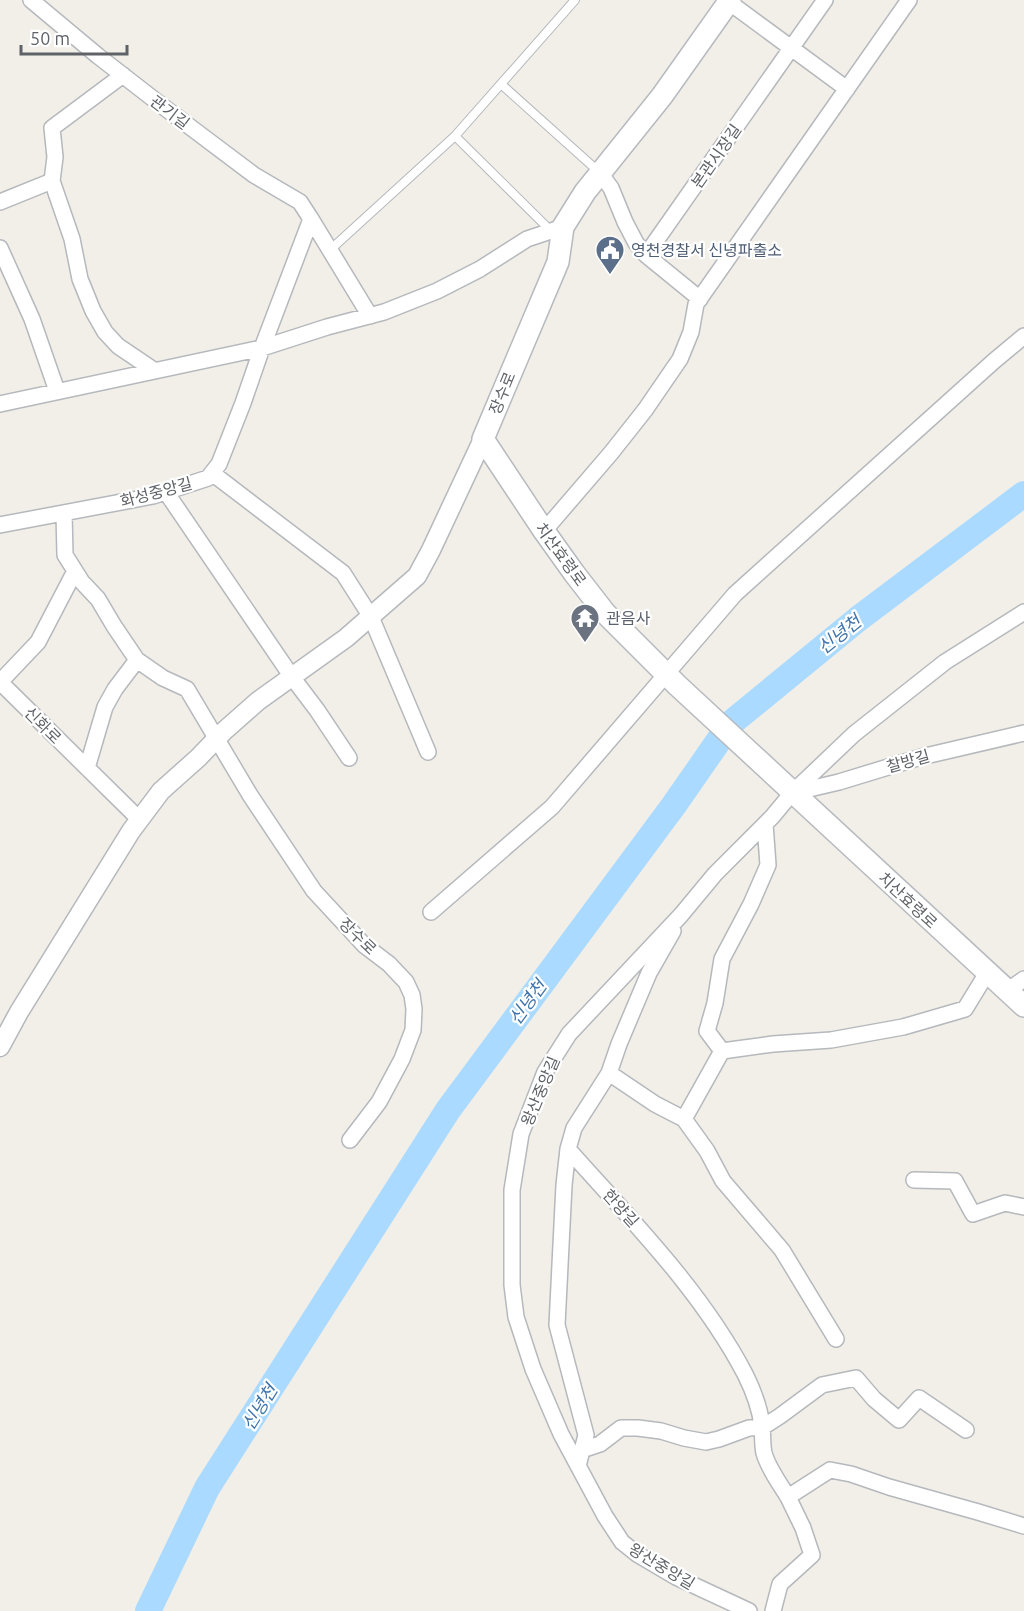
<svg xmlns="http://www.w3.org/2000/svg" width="1024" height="1611" font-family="Ubuntu,'Noto Sans KR',sans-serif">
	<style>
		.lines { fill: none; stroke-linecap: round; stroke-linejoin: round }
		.river { stroke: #aadaff; stroke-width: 26 }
		.service-casing { stroke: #b5b8bc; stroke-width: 10 }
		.minor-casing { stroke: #b5b8bc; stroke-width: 18 }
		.tertiary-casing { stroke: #b5b8bc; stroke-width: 21 }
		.secondary-casing { stroke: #b6babf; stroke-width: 24 }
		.service { stroke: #fff; stroke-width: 8 }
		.minor { stroke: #fff; stroke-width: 15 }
		.tertiary { stroke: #fff; stroke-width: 18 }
		.secondary { stroke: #fff; stroke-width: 21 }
		.labels { text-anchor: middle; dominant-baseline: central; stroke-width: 4.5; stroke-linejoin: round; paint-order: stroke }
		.street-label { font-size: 16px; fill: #5f6368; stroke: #fff }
		.service-label { font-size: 16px; fill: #4e5e75; stroke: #fff; text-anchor: start }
		.worship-label { font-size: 16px; fill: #5b616d; stroke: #fff; text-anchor: start }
		.water-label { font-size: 18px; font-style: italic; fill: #4174aa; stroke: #fff }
	</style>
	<rect width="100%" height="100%" fill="#f1efe8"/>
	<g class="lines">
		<!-- river -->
		<path class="river" d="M148 1611 207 1488 448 1110 674 805 731 723 858 619 1024 494"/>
		<!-- service casing -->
		<g class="service-casing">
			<path id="service" d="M501 84 598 171
				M455 136 551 231
				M330 250 455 136 575 0"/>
		</g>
		<!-- minor casing -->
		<g class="minor-casing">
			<path id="minor" d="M31 0 98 56 165 108 254 175 300 202 311 219
				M726 0 847 89
				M123 75 52 128 55 157 52 181 72 239 80 279 93 311 105 332 118 346 155 371
				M600 173 611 188 625 222 636 243 646 255
				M0 202 52 181
				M0 248 32 319 57 391
				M700 299 646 255 825 0
				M0 404 262 348 327 327 384 312 437 291 480 269 527 239 563 227
				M212 473 343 573 371 617 428 752
				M166 492 292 677 317 710 349 758
				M64 513 65 555 82 582 98 599 114 626 137 660 163 678 187 689 250 795 314 891 364 945 389 964 406 982 412 995 414 1009 413 1030 402 1059 379 1102 350 1140
				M0 525 153 496 208 478 219 464 243 403 262 348 311 219 370 316
				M544 531 611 453 645 410 680 359 691 332 696 304 909 0
				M0 682 139 819
				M0 682 38 642 75 571
				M87 768 105 707 115 689 137 660
				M792 793 839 782 921 757 1024 733
				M431 912 552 807 735 594 994 361 1024 336
				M1007 991 1024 979
				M722 1051 707 1031 715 1003 722 959 751 904 768 865 765 824
				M609 1073 655 1104 684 1119 707 1151 723 1181 782 1250 836 1339
				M684 1119 722 1051 773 1044 831 1040 903 1027 965 1009 987 973
				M568 1149C631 1220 701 1290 745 1374 753 1390 760 1408 762 1426 763 1434 762 1444 764 1453 768 1468 780 1484 788 1497L830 1470 851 1474 889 1487 978 1512 1024 1526
				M914 1180 955 1181 973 1214 1005 1203 1024 1207
				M582 1450 600 1444 621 1428H638L661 1431 684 1438 706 1442 719 1439 749 1428 763 1427 780 1416 822 1385 856 1378 874 1399 899 1420 919 1398 966 1430
				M578 1466 586 1435 557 1325 564 1185 568 1149 574 1128 609 1073 619 1044 649 973 673 931
				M749 1611 676 1577 637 1554 622 1542 605 1516 561 1434 533 1369 516 1317 512 1285V1190L521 1134 545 1072 569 1034 681 915 715 874 772 817 792 793 854 734 945 662 1024 612
				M773 1611 780 1584 812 1555 803 1528 788 1497"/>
		</g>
		<!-- tertiary casing -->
		<g class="tertiary-casing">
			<path id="tertiary" d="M0 1047 19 1012 131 831 161 791 198 758 224 731 258 701 346 638 417 576 431 550 483 439"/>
		</g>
		<!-- secondary casing -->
		<g class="secondary-casing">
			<path id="secondary" d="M730 0 662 96 585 192 563 227 558 262 483 439 544 531 574 573 605 613 677 685 1024 1006"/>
		</g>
		<!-- service -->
		<use href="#service" class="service"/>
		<!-- minor -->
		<use href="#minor" class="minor"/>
		<!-- tertiary -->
		<use href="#tertiary" class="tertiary"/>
		<!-- secondary -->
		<use href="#secondary" class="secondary"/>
	</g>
	<!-- icons -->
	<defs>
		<g id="civic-pin" transform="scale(1.5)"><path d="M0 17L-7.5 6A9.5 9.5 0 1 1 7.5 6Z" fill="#5c6f8a" stroke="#fff"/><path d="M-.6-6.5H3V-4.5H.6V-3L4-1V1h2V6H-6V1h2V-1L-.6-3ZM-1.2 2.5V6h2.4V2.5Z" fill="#fff"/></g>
		<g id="temple-pin" transform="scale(1.5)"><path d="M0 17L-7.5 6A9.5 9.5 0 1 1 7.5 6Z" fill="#6b7280" stroke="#fff"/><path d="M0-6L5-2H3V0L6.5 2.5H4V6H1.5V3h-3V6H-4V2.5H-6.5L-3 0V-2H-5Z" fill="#fff"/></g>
	</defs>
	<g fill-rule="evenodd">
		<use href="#civic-pin" x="610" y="250"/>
		<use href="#temple-pin" x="585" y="618"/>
	</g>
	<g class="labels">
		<!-- street labels -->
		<g class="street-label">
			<text transform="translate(170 112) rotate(37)">관기길</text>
			<text transform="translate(716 156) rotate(-55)">본관시장길</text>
			<text transform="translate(502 393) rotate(-68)">장수로</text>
			<text transform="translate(156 492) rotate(-15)">화성중앙길</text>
			<text transform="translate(561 554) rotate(54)">치산효령로</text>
			<text transform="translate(43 725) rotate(45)">신화로</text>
			<text transform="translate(908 761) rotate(-16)">찰방길</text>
			<text transform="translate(908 900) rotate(43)">치산효령로</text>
			<text transform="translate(358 936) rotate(44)">장수로</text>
			<text transform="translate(540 1091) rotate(-67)">왕산중앙길</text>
			<text transform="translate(621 1208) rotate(48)">한양길</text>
			<text transform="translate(662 1566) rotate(31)">왕산중앙길</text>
		</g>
		<!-- service labels -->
		<g class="service-label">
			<text x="631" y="250">영천경찰서 신녕파출소</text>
		</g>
		<!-- worship labels -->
		<g class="worship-label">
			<text x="606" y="618">관음사</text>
		</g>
		<!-- water labels -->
		<g class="water-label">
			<text transform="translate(839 634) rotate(-39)">신녕천</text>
			<text transform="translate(527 1002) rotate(-54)">신녕천</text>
			<text transform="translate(259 1407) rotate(-58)">신녕천</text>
		</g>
	</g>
	<!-- scale -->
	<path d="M21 45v9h106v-9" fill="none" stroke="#5f6368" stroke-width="3"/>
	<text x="30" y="45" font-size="18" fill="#5f6368" stroke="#ffffff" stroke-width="4.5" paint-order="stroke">50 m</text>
</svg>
